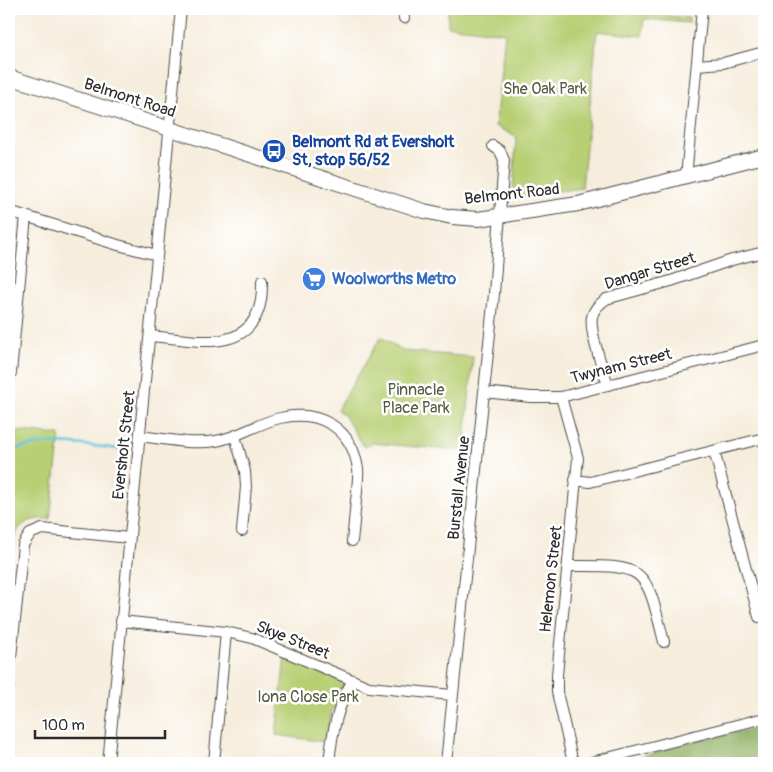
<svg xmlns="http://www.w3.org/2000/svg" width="773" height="772" font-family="Pangolin,sans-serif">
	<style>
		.green { fill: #b8cf73; stroke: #727d4f }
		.forest { fill: #92b265; stroke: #5e6e48 }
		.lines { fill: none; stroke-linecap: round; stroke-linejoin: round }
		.stream { stroke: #61c3df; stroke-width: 2.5 }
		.minor-casing { stroke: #494846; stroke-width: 12 }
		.secondary-casing { stroke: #494846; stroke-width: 16 }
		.minor { stroke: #fff; stroke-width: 10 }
		.secondary { stroke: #fff; stroke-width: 14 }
		.labels { text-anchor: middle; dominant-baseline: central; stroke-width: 5; stroke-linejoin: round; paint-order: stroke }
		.park-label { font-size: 16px; fill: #555c41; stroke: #fff }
		.street-label { font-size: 16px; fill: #2b2b2b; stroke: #fff }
		.transit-label { font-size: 16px; font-weight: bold; fill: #164399; stroke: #fff; text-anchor: start }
		.shop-label { font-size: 16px; font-weight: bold; fill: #366cbe; stroke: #fff; text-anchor: start }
	</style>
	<rect width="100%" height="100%" fill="#fff"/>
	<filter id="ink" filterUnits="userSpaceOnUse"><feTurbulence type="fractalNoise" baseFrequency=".02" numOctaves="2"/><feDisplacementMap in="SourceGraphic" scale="10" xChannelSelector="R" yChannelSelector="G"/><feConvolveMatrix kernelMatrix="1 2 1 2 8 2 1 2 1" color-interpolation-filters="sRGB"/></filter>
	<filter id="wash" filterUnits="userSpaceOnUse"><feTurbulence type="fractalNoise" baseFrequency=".0096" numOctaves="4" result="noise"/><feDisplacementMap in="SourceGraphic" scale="20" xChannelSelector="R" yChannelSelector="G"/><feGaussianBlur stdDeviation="1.12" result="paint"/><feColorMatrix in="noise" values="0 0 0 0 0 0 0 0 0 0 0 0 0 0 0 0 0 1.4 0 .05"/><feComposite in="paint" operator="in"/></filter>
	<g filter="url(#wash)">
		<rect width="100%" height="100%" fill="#f6eddc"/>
		<!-- green -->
		<path class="green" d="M448 9H604L689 18V23L644 19 642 36 597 31 582 188 513 197 516 137 495 126 505 33 448 26Z
			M381 337 403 351 473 357 464 451 372 443 364 447 344 415 337 410Z
			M9 430 60 435 50 519C11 516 13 541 11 571L9 570Z
			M285 657 345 683 332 711 325 742 276 735Z"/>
		<!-- forest -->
		<path class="forest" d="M761 727H764V763H621L686 743Z"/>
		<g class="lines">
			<!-- stream -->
			<path class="stream" d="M9 452C44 437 82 445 119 449"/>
		</g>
	</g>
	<g filter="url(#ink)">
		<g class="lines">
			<!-- minor casing -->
			<g class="minor-casing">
				<path id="minor" d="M403 9 404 18
					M697 65 723 63 764 52
					M686 177 702 9
					M9 211 118 245 157 255
					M150 336C191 339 251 357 261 300 262 294 262 287 262 281
					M9 375 11 373 26 216
					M608 385C603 369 589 332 592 317 594 308 600 304 606 299L671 281 732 260 764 252
					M484 392 531 397H561L764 345
					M561 397 578 458 557 675V692L573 763
					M140 436C165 439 192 445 216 441 239 437 258 423 280 418 320 409 352 428 358 469 359 476 357 484 357 492 355 508 354 525 352 541
					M235 436 245 471 246 487 242 531
					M714 451 759 617
					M575 480 590 482 764 438
					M568 566C647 565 645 566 664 642
					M121 621 226 632 252 638 369 687 452 695
					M9 661 11 657 23 545 30 534 42 529 129 538
					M9 683V685
					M108 763 181 9
					M214 763 226 632
					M329 763C332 733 337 706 353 680
					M446 763 494 294 504 160 500 151 493 146
					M588 763 764 718"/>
			</g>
			<!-- secondary casing -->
			<g class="secondary-casing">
				<path id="secondary" d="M9 77 424 211 452 217 478 219 578 204 764 156"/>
			</g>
			<!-- minor -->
			<use href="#minor" class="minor"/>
			<!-- secondary -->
			<use href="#secondary" class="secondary"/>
		</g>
	</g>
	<!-- icons -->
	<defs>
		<g id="bus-disc" transform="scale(1.25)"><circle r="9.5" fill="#1a4fb4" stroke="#fff"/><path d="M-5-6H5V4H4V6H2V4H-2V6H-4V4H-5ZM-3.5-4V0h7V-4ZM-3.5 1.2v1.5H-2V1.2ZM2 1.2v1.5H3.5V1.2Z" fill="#fff"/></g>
		<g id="supermarket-disc" transform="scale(1.25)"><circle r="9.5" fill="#3f7fe0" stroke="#fff"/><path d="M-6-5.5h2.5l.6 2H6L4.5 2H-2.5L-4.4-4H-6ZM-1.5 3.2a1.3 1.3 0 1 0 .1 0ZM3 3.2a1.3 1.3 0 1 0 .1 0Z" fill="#fff"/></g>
	</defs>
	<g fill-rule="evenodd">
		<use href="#bus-disc" x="274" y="151"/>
		<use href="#supermarket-disc" x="314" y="279"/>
	</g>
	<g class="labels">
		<!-- park labels -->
		<g class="park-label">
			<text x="545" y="89">She Oak Park</text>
			<text x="416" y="390">Pinnacle<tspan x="416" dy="18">Place Park</tspan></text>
			<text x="308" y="697">Iona Close Park</text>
		</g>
		<!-- street labels -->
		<g class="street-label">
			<text transform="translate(130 98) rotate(18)">Belmont Road</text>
			<text transform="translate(512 194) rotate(-6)">Belmont Road</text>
			<text transform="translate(650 271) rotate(-17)">Dangar Street</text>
			<text transform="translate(621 366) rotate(-14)">Twynam Street</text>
			<text transform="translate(124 445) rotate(-84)">Eversholt Street</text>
			<text transform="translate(459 488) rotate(-84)">Burstall Avenue</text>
			<text transform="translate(551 579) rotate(-84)">Helemon Street</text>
			<text transform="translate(293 640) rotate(22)">Skye Street</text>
		</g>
		<!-- transit labels -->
		<g class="transit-label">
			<text x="292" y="142">Belmont Rd at Eversholt<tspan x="292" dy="18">St, stop 56/52</tspan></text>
		</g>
		<!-- shop labels -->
		<g class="shop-label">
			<text x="332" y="279">Woolworths Metro</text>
		</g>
	</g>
	<!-- margin -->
	<rect width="773" height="772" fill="none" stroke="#fff" stroke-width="30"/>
	<!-- scale -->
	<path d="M35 730v8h130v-8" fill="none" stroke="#2b2b2b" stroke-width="2.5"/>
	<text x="42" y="730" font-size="15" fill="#2b2b2b" stroke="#ffffff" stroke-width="4" paint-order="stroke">100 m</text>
</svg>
